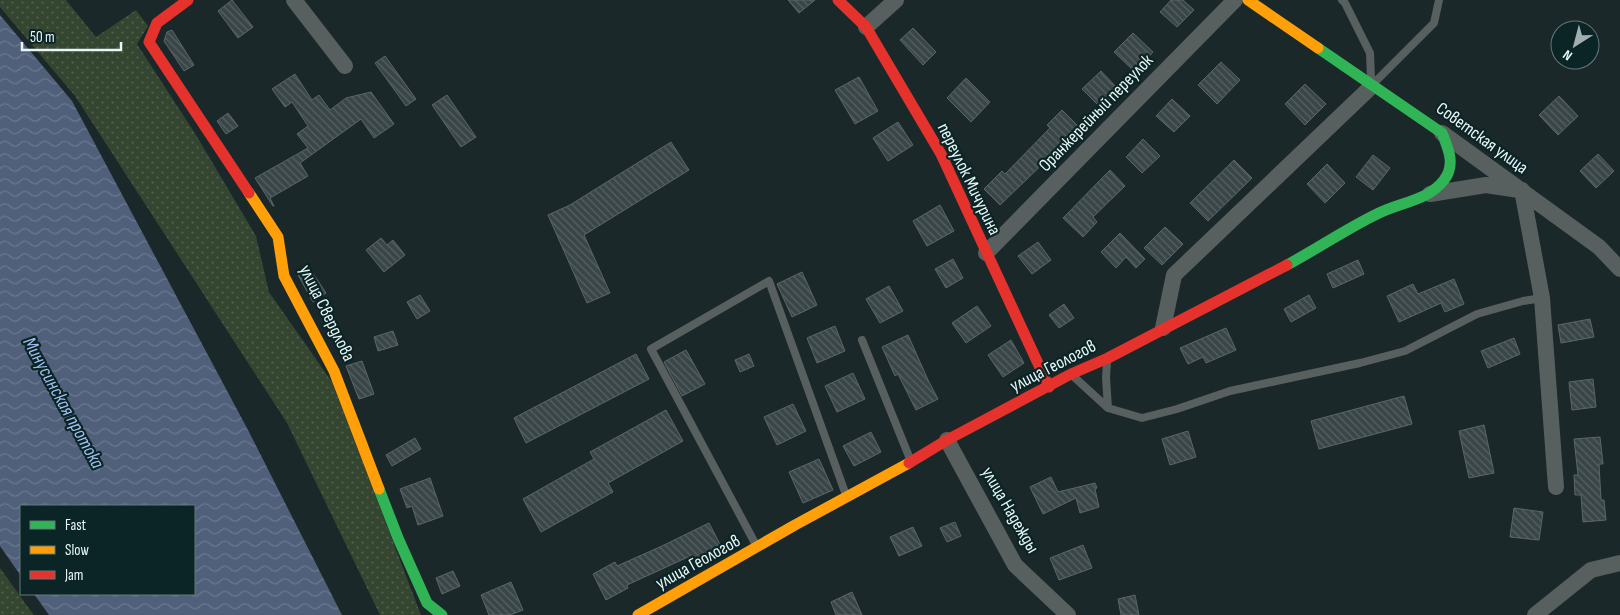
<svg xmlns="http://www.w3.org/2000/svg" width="1620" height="615" font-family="'Sofia Sans Condensed',sans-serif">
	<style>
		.park { fill: url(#park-dots) }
		.water { fill: url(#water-waves) }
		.building { fill: url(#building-back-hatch); stroke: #5b6668 }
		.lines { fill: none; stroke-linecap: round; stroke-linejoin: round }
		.lane { stroke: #585f5f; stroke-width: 8 }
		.street { stroke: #585f5f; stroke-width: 16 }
		.fast { stroke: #30b455; stroke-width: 11 }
		.slow { stroke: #ff9f0a; stroke-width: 11 }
		.jam { stroke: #e5322d; stroke-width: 11 }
		.labels { text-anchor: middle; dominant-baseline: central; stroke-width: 4.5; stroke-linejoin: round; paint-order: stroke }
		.street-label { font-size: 18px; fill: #e9f7f8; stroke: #0b2425 }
		.water-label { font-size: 19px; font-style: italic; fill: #a2bff2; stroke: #0b2425 }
	</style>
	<defs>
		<pattern id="park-dots" width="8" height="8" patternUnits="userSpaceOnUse" patternTransform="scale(1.25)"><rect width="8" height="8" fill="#344530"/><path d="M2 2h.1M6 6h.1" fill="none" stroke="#51614f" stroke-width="1.8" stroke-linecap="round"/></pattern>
		<pattern id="water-waves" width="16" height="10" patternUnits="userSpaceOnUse" patternTransform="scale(1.25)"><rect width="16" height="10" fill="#50607a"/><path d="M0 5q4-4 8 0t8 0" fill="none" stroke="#69788e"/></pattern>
		<pattern id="building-back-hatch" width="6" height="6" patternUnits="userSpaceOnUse" patternTransform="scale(1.25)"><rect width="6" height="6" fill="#3a4547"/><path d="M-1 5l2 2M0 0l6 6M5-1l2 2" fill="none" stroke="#566162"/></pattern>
	</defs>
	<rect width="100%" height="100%" fill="#1b2829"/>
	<!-- park -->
	<path class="park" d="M0 0H66L96 37 136 10 148 26 137 44 196 135 256 236 269 292 332 382 421 615H380L287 423 75 96 0 7Z
		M0 568 33 614 34 615H0Z"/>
	<!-- water -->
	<path class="water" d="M0 15 72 101 248 430 342 615H49L34 594H194V506H21V576L0 546Z"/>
	<!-- building -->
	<path class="building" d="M232 0 253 27 238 38 218 11Z
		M788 0H815L799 13Z
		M1171 0H1183L1194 10 1177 27 1160 12Z
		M913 28 936 52 923 65 900 40Z
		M172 30 194 65 184 71 164 41 167 32Z
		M1133 33 1153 52 1135 72 1114 52Z
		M385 56 416 99 406 106 375 63Z
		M1221 62 1240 80 1217 104 1198 85Z
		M1101 71 1119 90 1101 108 1082 89Z
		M295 74 312 100 319 95 330 110 346 98 371 92 394 124 374 138 361 119 300 163 308 176 270 198 274 206H273L255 178 308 148 297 134 308 126 292 102 285 107 272 89Z
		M859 77 878 111 855 124 835 90Z
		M966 78 990 102 971 122 947 98Z
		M1305 84 1326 104 1305 125 1285 104Z
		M447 95 476 137 461 147 432 105Z
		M1559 96 1578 116 1558 135 1539 115Z
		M1172 99 1190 116 1174 132 1156 116Z
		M1062 110 1080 128 1000 205 984 189 1002 171 1005 174 1050 128 1047 125Z
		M228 113 238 126 226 134 217 121Z
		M898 122 913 145 888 161 873 138Z
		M1143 139 1160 156 1142 173 1126 157Z
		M671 142 689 170 584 235 610 293 587 303 548 215 570 205Z
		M1598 154 1614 171 1596 188 1580 171Z
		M1373 155 1390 168 1373 190 1356 177Z
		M1234 160 1252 178 1208 221 1190 203Z
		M1327 164 1345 183 1325 203 1307 184Z
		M1110 170 1125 186 1093 217 1097 222 1083 237 1063 218Z
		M940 205 954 231 927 246 913 221Z
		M1165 227 1183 244 1162 265 1144 248Z
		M1120 233 1145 259 1136 268 1126 257 1116 268 1101 252Z
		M381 238 387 245 393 240 405 255 384 272 366 250Z
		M1038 242 1051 260 1032 274 1018 256Z
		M953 259 963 278 946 288 935 269Z
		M1358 260 1364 274 1333 288 1327 274Z
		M308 266 326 293 313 302 297 273Z
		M802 272 817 305 792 317 777 284Z
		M1454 279 1464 304 1445 312 1441 303 1399 322 1387 296 1413 284 1418 294Z
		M889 286 903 311 880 323 866 299Z
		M420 295 430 311 417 319 407 302Z
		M1309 295 1316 308 1291 322 1284 309Z
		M1064 304 1074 318 1059 328 1049 315Z
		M977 306 991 326 966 343 952 323Z
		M1590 319 1594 337 1561 343 1558 325Z
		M835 326 845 351 817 363 807 338Z
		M1226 328 1236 350 1206 363 1203 357 1188 364 1180 348Z
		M393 331 398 345 378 351 374 337Z
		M908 335 928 380 938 399 916 410 898 374 895 376 882 347Z
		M1514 338 1520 354 1488 368 1481 351Z
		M1011 340 1024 363 1003 377 988 355Z
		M686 350 705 384 682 396 664 362Z
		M636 354 649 379 526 443 514 418Z
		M749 354 754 366 740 372 735 360Z
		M362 361 374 394 359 399 346 366Z
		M853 373 865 399 837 412 825 386Z
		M1593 379 1596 407 1572 410 1569 382Z
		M1404 396 1412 424 1319 449 1311 421Z
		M793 404 806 431 777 445 764 417Z
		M666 410 683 441 608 483 613 492 541 532 523 499 594 459 590 452Z
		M1484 425 1494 473 1469 478 1459 431Z
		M1188 431 1196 457 1170 465 1162 439Z
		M871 432 881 452 854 466 843 446Z
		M1600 437 1603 464H1599L1601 500H1604L1606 520 1583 522 1581 495H1575L1574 475H1578L1574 439Z
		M415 438 421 449 392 466 386 455Z
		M819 459 833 490 803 503 789 472Z
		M1051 477 1058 492 1095 483 1097 488 1095 489 1099 507 1080 513 1076 498 1043 514 1030 487Z
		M430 478 443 516 418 525 412 506 407 508 400 489Z
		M1514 508 1543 512 1539 540 1510 537Z
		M955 522 961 536 947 542 940 528Z
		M709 523 723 550 692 565 688 557 627 585 628 588 606 600 593 574 615 562 617 566 662 546Z
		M913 527 922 546 899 556 890 537Z
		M1083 545 1092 568 1059 580 1050 558Z
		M453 571 460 586 442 594 436 578Z
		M511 582 523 610 510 615H489L481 595Z
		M852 592 862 615H836L831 602Z
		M1135 595 1139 615H1121L1118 599Z"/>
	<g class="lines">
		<!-- lane -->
		<path class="lane" d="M1342 0 1345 3 1370 53 1371 79
			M1373 84 1434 23 1439 0
			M862 340 910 459
			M1107 361 1106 378 1108 408
			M1073 376 1108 408 1142 418 1177 409 1230 391 1360 363 1405 351 1477 314 1523 301 1542 298
			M756 545 651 349 769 281 846 495"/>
		<!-- street -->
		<path class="street" d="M294 0 345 66
			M866 27 896 0
			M1442 133 1599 247 1620 269
			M1522 190 1542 298 1556 487
			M1430 194 1486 185 1519 190
			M986 253 1235 0
			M1163 328 1174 275 1372 86
			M947 440 1015 565 1068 615
			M1535 615 1591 570 1620 563"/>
		<!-- fast -->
		<path class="fast" d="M1287 265C1317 249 1346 229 1377 214 1400 202 1428 201 1444 180 1456 165 1448 148 1442 133L1318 48
			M379 489 398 538 427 603 442 615"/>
		<!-- slow -->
		<path class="slow" d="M1248 0 1318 48
			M249 193 278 237 284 276 334 371 379 489
			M638 615 795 525 909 463"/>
		<!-- jam -->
		<path class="jam" d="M188 0 157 23 149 42 249 193
			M838 0 866 27 941 154 1049 387
			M909 463 947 440 1071 374 1108 358 1287 265"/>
	</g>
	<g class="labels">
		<!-- street labels -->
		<g class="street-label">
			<text transform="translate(1096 113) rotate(-46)">Оранжерейный переулок</text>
			<text transform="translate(1482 138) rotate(36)">Советская улица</text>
			<text transform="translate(969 179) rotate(64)">переулок Мичурина</text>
			<text transform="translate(327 313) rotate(64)">улица Свердлова</text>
			<text transform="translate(1053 366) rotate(-27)">улица Геологов</text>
			<text transform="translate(1010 510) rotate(60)">улица Надежды</text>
			<text transform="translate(698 562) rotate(-29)">улица Геологов</text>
		</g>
		<!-- water labels -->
		<g class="water-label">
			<text transform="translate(63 403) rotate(61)">Минусинская протока</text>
		</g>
	</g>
	<!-- legend -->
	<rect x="20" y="505" width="175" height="90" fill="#0b2425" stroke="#647879"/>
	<rect x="30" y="521" width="25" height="8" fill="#30b455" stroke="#647879"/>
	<text x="65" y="530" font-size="15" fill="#e9f7f8">Fast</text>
	<rect x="30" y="546" width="25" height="8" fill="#ff9f0a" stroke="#647879"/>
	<text x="65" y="555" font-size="15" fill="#e9f7f8">Slow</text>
	<rect x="30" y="571" width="25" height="8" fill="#e5322d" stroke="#647879"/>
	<text x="65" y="580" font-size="15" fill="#e9f7f8">Jam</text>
	<!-- north arrow -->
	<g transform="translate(1575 45) rotate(216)"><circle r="24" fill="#0b2425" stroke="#647879"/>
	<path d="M0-4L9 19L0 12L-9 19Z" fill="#a1afb0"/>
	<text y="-8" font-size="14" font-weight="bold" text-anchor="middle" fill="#e9f7f8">N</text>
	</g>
	<!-- scale -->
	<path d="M22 42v8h99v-8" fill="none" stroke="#e9f7f8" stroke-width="2.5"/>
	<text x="30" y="42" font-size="15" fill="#e9f7f8" stroke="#0b2425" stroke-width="4" paint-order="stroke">50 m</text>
</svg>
